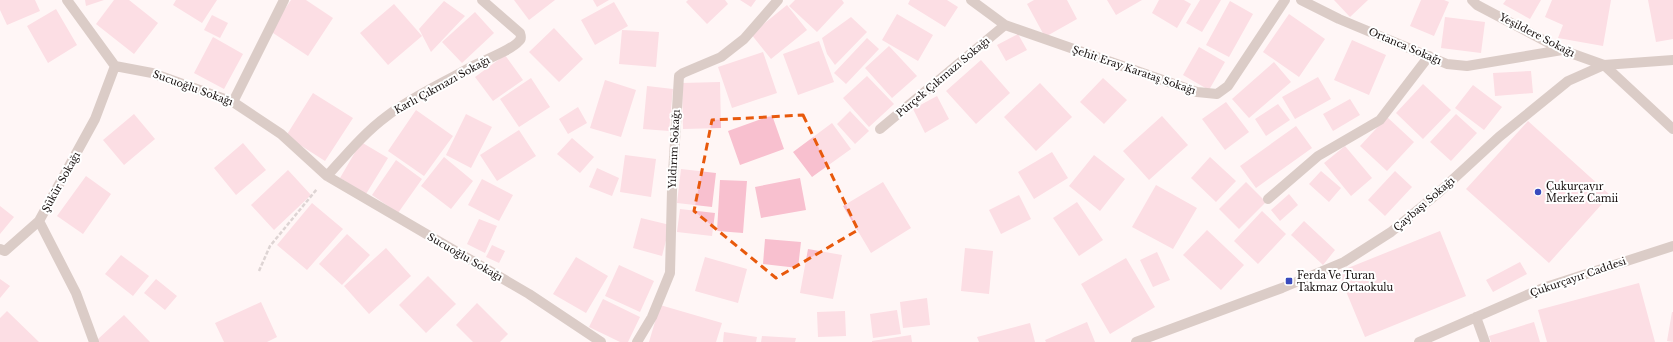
<svg xmlns="http://www.w3.org/2000/svg" width="1673" height="342" font-family="'Libre Baskerville',serif">
	<style>
		.building { fill: #f8c0cf }
		.lines { fill: none; stroke-linecap: round; stroke-linejoin: round }
		.path { stroke: #b5acab; stroke-width: 2.5; stroke-dasharray: 4 2; stroke-linecap: butt }
		.minor { stroke: #af998f; stroke-width: 10 }
		.marked { fill: none; stroke: #e8590c; stroke-width: 3; stroke-dasharray: 8 5; stroke-linejoin: round }
		.poi-dot { fill: #394abd; stroke: #fff; stroke-width: 1.5 }
		.labels { text-anchor: middle; dominant-baseline: central; stroke-width: 4; stroke-linejoin: round; paint-order: stroke }
		.street-label { font-size: 10px; fill: #181110; stroke: #fff }
		.poi-label { font-size: 10px; fill: #181110; stroke: #fff; text-anchor: start }
	</style>
	<rect width="100%" height="100%" fill="#fff6f5"/>
	<!-- building -->
	<path class="building" d="M0 0H35L40 11 7 25 0 10Z
		M85 0H104L86 6Z
		M114 0H129L158 23 134 54 96 24Z
		M176 0H217L202 23 173 5Z
		M291 0H306L333 18 308 56 270 31Z
		M514 0H555L529 20Z
		M593 0H609L597 7Z
		M688 0H725L728 4 707 24 686 2Z
		M740 0H756L751 7Z
		M795 0H842L844 3 817 32 789 6Z
		M910 0H947L958 7 945 27 908 4Z
		M1034 0H1067L1077 19 1045 37 1027 4Z
		M1107 0H1142L1116 15Z
		M1159 0H1184L1191 4 1177 28 1152 13Z
		M1200 0H1221L1202 32 1186 23Z
		M1334 0H1368L1350 17Z
		M1421 0H1444L1449 2 1434 36 1410 26Z
		M1506 0H1541L1530 19 1503 4Z
		M1552 0H1611L1603 46 1558 38 1563 25 1545 17Z
		M1648 0H1673V39L1656 42Z
		M444 1 465 16 431 52 419 29Z
		M1230 1 1253 14 1229 57 1206 45Z
		M614 2 628 26 595 45 581 20Z
		M394 4 422 36 388 65 360 33Z
		M787 5 807 30 771 59 751 34Z
		M56 9 77 45 48 63 27 26Z
		M475 12 494 33 462 63 442 42Z
		M897 14 933 35 918 61 882 40Z
		M1289 14 1325 39 1299 77 1263 52Z
		M212 15 228 23 220 38 204 30Z
		M851 17 867 32 835 65 827 54 822 38Z
		M1445 17 1485 22 1481 53 1441 48Z
		M554 28 583 59 559 82 529 52Z
		M622 30 659 32 656 67 619 64Z
		M1018 34 1027 50 1006 61 997 45Z
		M213 37 243 54 224 89 194 73Z
		M867 38 879 49 846 84 834 73Z
		M1352 40 1386 55 1369 95 1334 80Z
		M819 41 834 82 798 95 783 54Z
		M889 46 917 76 892 98 865 68Z
		M1199 47 1225 62 1209 90 1183 75Z
		M763 52 777 93 732 108 718 67Z
		M505 55 523 80 493 101 475 77Z
		M981 60 1010 93 976 124 946 91Z
		M1274 62 1291 82 1249 118 1232 99Z
		M1531 71 1533 93 1495 96 1493 73Z
		M867 76 894 104 869 127 843 98Z
		M1318 77 1331 99 1295 119 1282 97Z
		M531 78 550 107 519 127 500 99Z
		M1103 78 1127 100 1104 124 1080 102Z
		M605 80 636 90 621 137 590 128Z
		M720 82 721 128 683 129 682 83Z
		M1040 83 1072 117 1036 151 1004 117Z
		M1423 84 1451 110 1423 139 1396 113Z
		M1473 85 1502 107 1484 130 1455 108Z
		M647 86 673 89 669 131 643 129Z
		M313 93 353 118 325 161 286 136Z
		M937 96 949 119 925 133 913 109Z
		M1350 99 1360 115 1333 131 1323 114Z
		M1226 102 1249 132 1225 150 1202 119Z
		M1278 104 1290 120 1266 136 1255 119Z
		M578 107 587 123 568 134 559 119Z
		M416 110 453 136 424 176 388 151Z
		M850 111 869 131 855 144 837 124Z
		M134 114 155 139 124 165 103 140Z
		M466 114 492 127 471 168 446 155Z
		M1456 114 1477 133 1451 161 1430 142Z
		M772 115 784 149 740 165 728 131Z
		M1162 116 1188 145 1149 180 1123 151Z
		M1387 117 1414 142 1387 171 1360 146Z
		M1528 121 1610 195 1549 263 1466 189Z
		M832 123 851 149 812 177 793 152Z
		M1296 126 1312 148 1256 188 1240 166Z
		M519 130 536 156 497 181 480 155Z
		M572 138 594 157 580 173 557 154Z
		M361 142 388 158 366 194 340 178Z
		M243 143 266 170 236 195 214 168Z
		M1345 146 1372 178 1351 196 1324 163Z
		M1052 152 1068 178 1034 199 1018 172Z
		M625 155 656 159 651 197 620 192Z
		M1094 155 1125 179 1100 211 1069 186Z
		M444 157 473 181 451 209 421 186Z
		M1210 157 1236 181 1216 202 1191 178Z
		M396 160 422 179 398 213 372 195Z
		M597 168 619 178 612 196 589 187Z
		M681 169 716 173 712 207 677 203Z
		M288 170 311 195 274 230 251 205Z
		M1321 171 1341 188 1329 202 1309 184Z
		M1395 171 1412 187 1385 216 1368 200Z
		M86 176 111 194 83 234 57 216Z
		M800 178 806 210 761 218 755 187Z
		M482 179 513 195 499 221 468 205Z
		M720 180 747 181 743 233 717 231Z
		M883 182 911 228 871 253 843 206Z
		M1246 182 1266 202 1239 229 1219 209Z
		M1156 185 1197 208 1173 249 1132 227Z
		M1289 194 1298 205 1280 221 1271 210Z
		M1019 195 1031 219 1001 234 989 210Z
		M1077 202 1103 240 1079 256 1053 218Z
		M312 203 343 229 307 270 277 245Z
		M0 206 14 217 0 234Z
		M680 209 715 213 712 236 677 232Z
		M1262 211 1286 234 1258 264 1234 241Z
		M641 218 670 225 662 256 633 248Z
		M479 219 497 226 485 253 467 244Z
		M1304 221 1335 250 1323 265 1291 235Z
		M1207 230 1244 265 1221 290 1183 255Z
		M1440 231 1466 296 1365 337 1338 272Z
		M347 234 370 255 342 285 319 264Z
		M765 239 801 242 798 268 763 264Z
		M492 245 505 251 499 263 486 257Z
		M386 248 411 276 369 314 344 286Z
		M965 248 993 251 989 294 961 291Z
		M808 249 842 255 833 299 800 293Z
		M1157 252 1170 280 1153 287 1140 260Z
		M121 255 149 276 133 296 105 274Z
		M576 257 608 276 586 313 553 294Z
		M705 257 747 269 738 303 695 291Z
		M1126 258 1155 307 1110 334 1081 284Z
		M1520 262 1527 274 1493 292 1486 280Z
		M619 265 654 281 640 312 605 296Z
		M428 276 456 304 426 333 399 305Z
		M0 279 10 286 0 298Z
		M156 279 177 296 165 310 144 293Z
		M1639 283 1655 342H1547L1538 310Z
		M927 298 930 325 903 328 900 302Z
		M603 299 640 317 628 342H620L589 327Z
		M261 302 277 337 267 342H224L215 323Z
		M477 303 508 334 500 342H473L456 325Z
		M660 305 722 323 716 342H649Z
		M897 310 901 334 873 338 870 314Z
		M7 311 39 342H0V318Z
		M845 311 846 336 818 337 817 312Z
		M1672 312H1673V342L1667 341Z
		M124 315 150 342H99L97 340Z
		M1087 322 1095 342H1046L1045 340Z
		M1534 322 1540 342H1491L1489 336Z
		M1030 323 1035 342H979L977 337Z
		M724 332 757 337 756 342H723Z
		M911 335 912 342H872V341Z
		M762 336 796 338 795 342H761Z"/>
	<g class="lines">
		<!-- path -->
		<path class="path" d="M259 271 270 246 317 189"/>
		<!-- minor -->
		<path class="minor" d="M67 0 115 66 152 73 233 102 281 134 327 176 529 294 601 342
			M971 0 1005 25 1197 92 1217 94 1228 86 1285 0
			M1301 0 1339 19 1447 64 1467 66 1562 50
			M1472 0 1477 5 1562 50 1604 65 1673 60
			M233 102 284 0
			M880 129 1005 25
			M327 176C346 155 364 133 387 116 412 97 441 84 469 68 481 61 511 51 519 41 522 39 521 36 520 33L482 0
			M1268 199 1318 156 1380 120 1429 56
			M0 249 5 251 39 221
			M1476 317 1485 342
			M94 342 76 293 39 221 95 119 115 66
			M637 342 652 317 670 273 672 190 679 76 683 73 721 57 744 39 778 0
			M1136 342 1282 288 1344 262 1391 232 1437 194 1499 137 1568 81 1604 65 1673 129
			M1419 342 1543 288 1673 246"/>
	</g>
	<!-- marked area -->
	<path d="M0 0H1673V342H0ZM803 115 858 230 776 278 694 211 712 120Z" fill="#fff6f5" fill-opacity=".55" fill-rule="evenodd"/>
	<path class="marked" d="M803 115 858 230 776 278 694 211 712 120Z"/>
	<!-- markers -->
	<g class="poi-dot">
		<circle cx="1538" cy="192" r="4"/>
		<rect x="1285" y="277" width="8" height="8" rx="2"/>
	</g>
	<g class="labels">
		<!-- street labels -->
		<g class="street-label">
			<text transform="translate(1537 35) rotate(27)">Yeşildere Sokağı</text>
			<text transform="translate(1405 46) rotate(23)">Ortanca Sokağı</text>
			<text transform="translate(1134 70) rotate(19)">Şehit Eray Karataş Sokağı</text>
			<text transform="translate(943 77) rotate(-40)">Pürçek Çıkmazı Sokağı</text>
			<text transform="translate(442 85) rotate(-29)">Karlı Çıkmazı Sokağı</text>
			<text transform="translate(193 88) rotate(20)">Sucuoğlu Sokağı</text>
			<text transform="translate(674 149) rotate(-87)">Yıldırım Sokağı</text>
			<text transform="translate(61 182) rotate(-61)">Şükür Sokağı</text>
			<text transform="translate(1424 204) rotate(-41)">Çaybaşı Sokağı</text>
			<text transform="translate(465 257) rotate(30)">Sucuoğlu Sokağı</text>
			<text transform="translate(1578 277) rotate(-19)">Çukurçayır Caddesi</text>
		</g>
		<!-- poi labels -->
		<g class="poi-label">
			<text x="1546" y="186">Çukurçayır<tspan x="1546" dy="12">Merkez Camii</tspan></text>
			<text x="1297" y="275">Ferda Ve Turan<tspan x="1297" dy="12">Takmaz Ortaokulu</tspan></text>
		</g>
	</g>
</svg>
